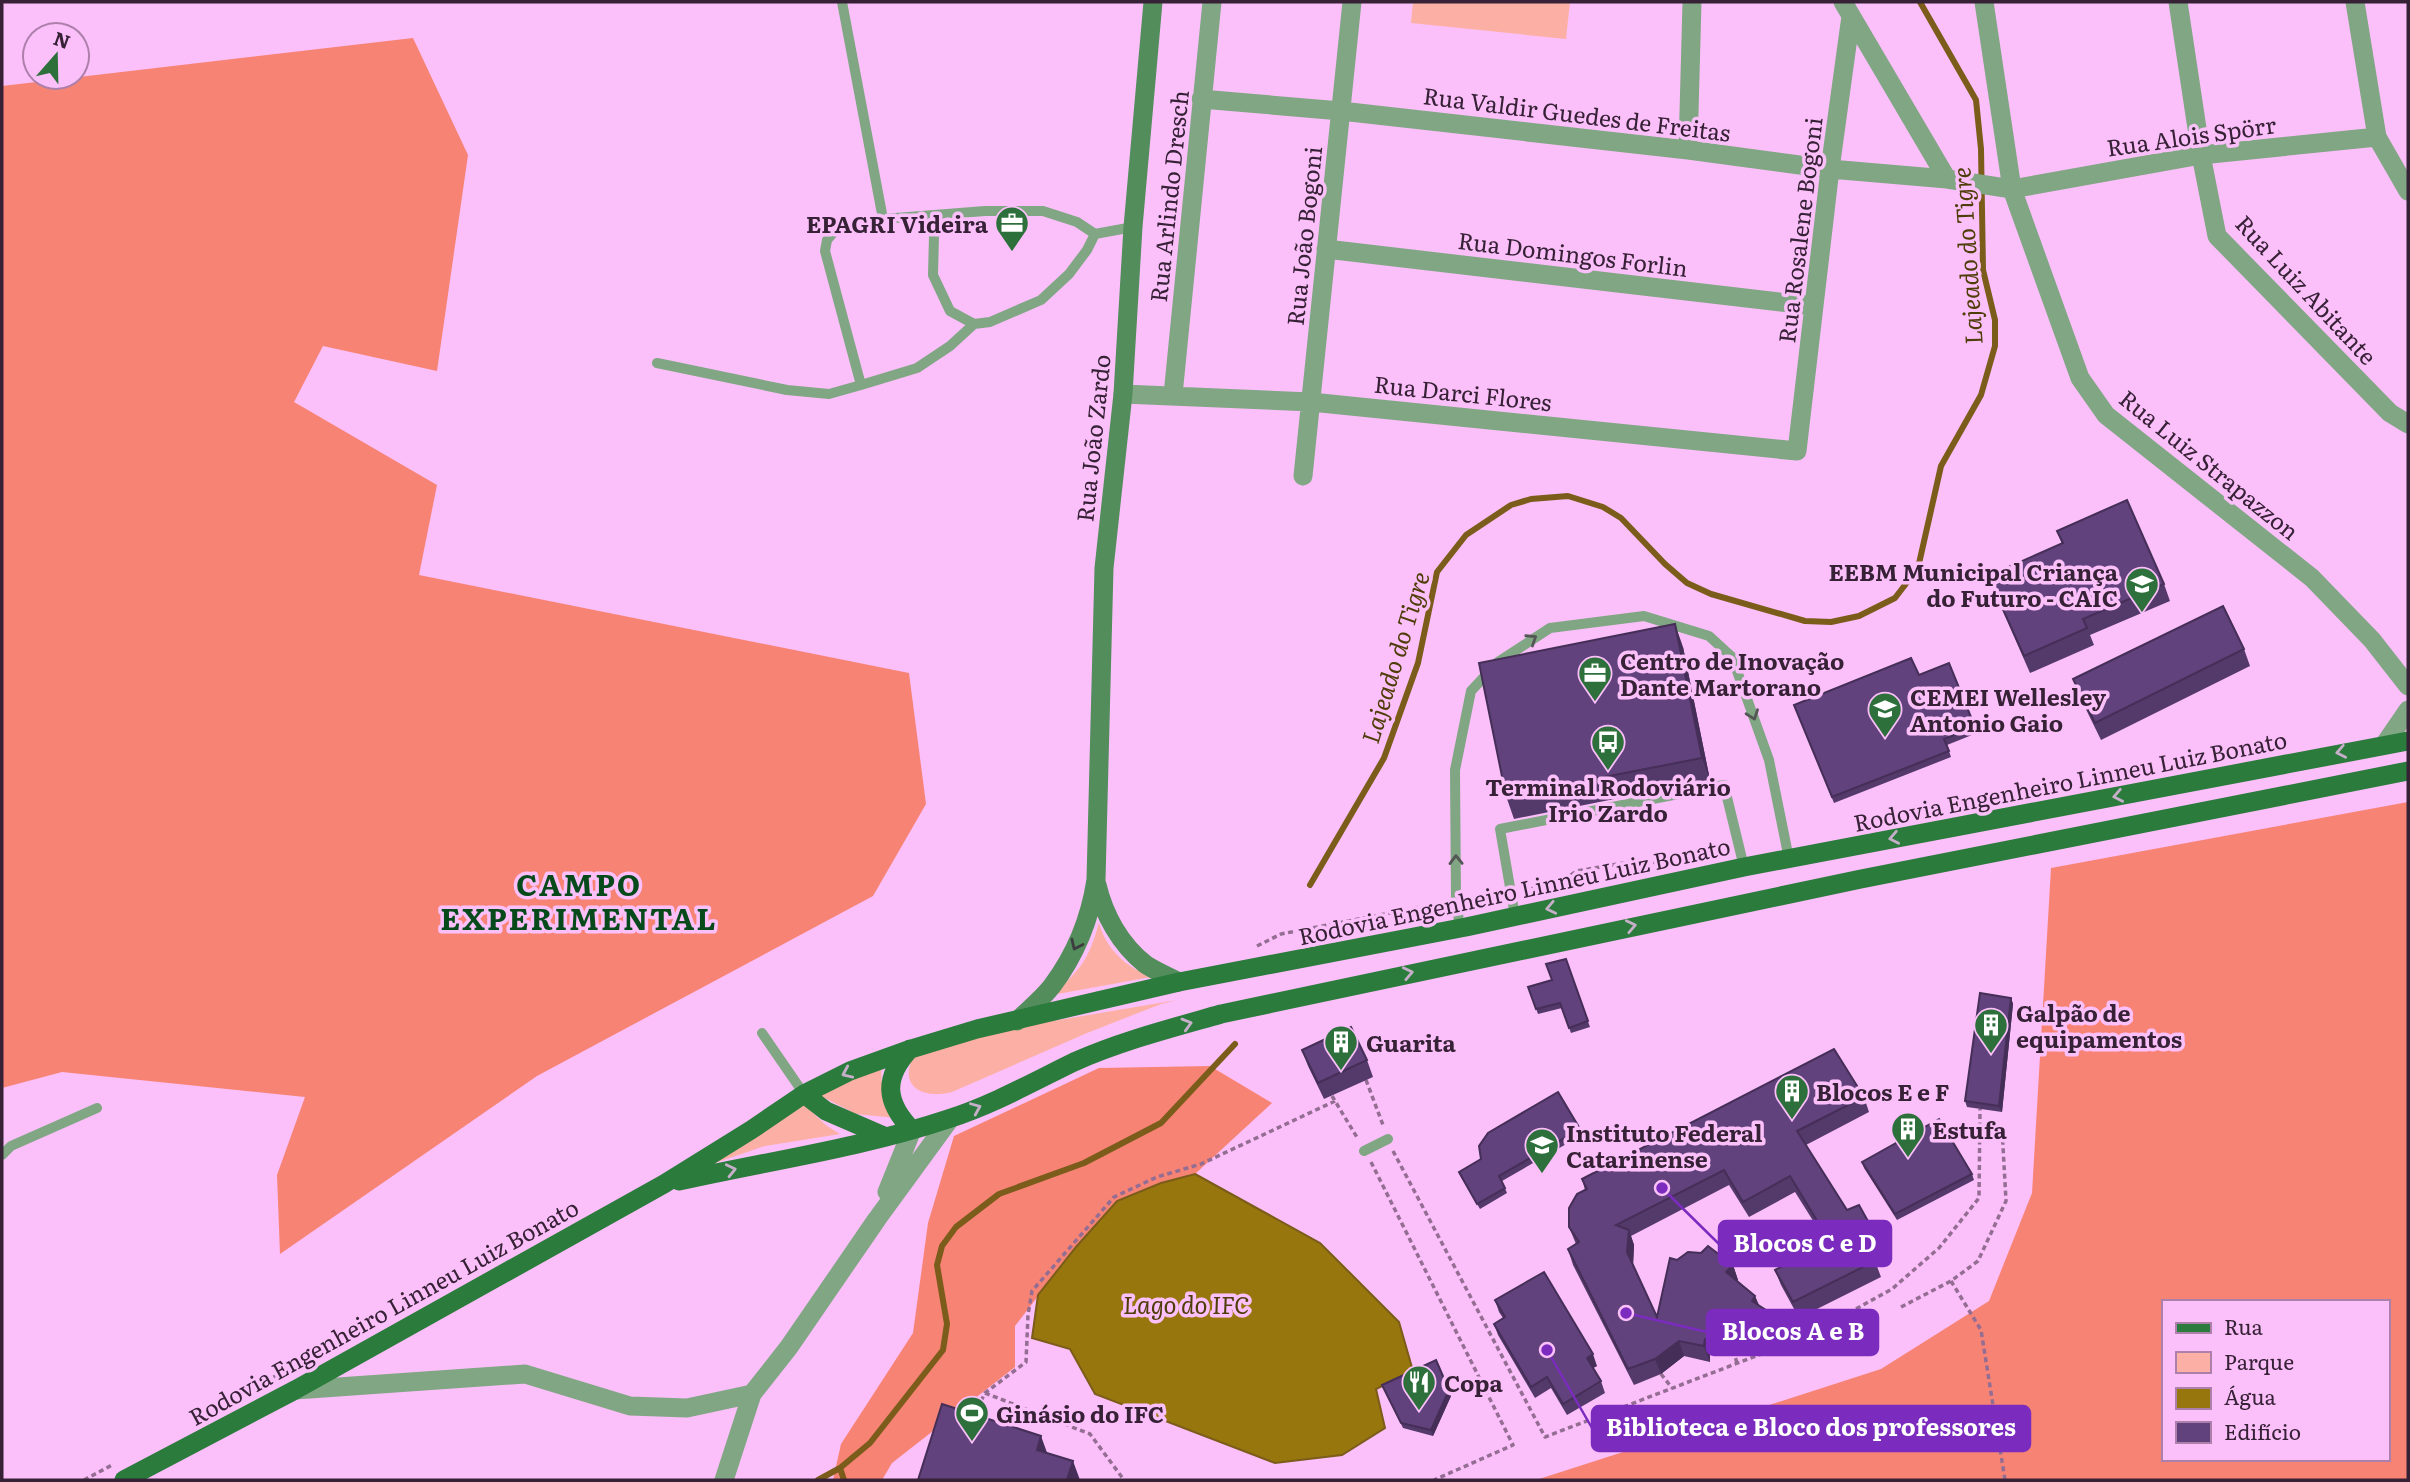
<svg xmlns="http://www.w3.org/2000/svg" width="2410" height="1482" font-family="Literata,serif">
	<style>
		.green { fill: #fcb0a5 }
		.forest { fill: #f78375; fill-rule: evenodd }
		.water { fill: #98760e; stroke: #7b5c1a; stroke-width: 2 }
		.lines { fill: none; stroke-linecap: round; stroke-linejoin: round }
		.stream { stroke: #7b5c1a; stroke-width: 6 }
		.path { stroke: #946d93; stroke-width: 3.5; stroke-dasharray: 5 3.5; stroke-linecap: butt }
		.service { stroke: #80a684; stroke-width: 10 }
		.minor { stroke: #80a684; stroke-width: 19 }
		.secondary { stroke: #528d5b; stroke-width: 19 }
		.primary { stroke: #2b7b3d; stroke-width: 19 }
		.wall { fill: #54396b }
		.shaded-wall { fill: #452e57 }
		.building { fill: #62427c; stroke: #452e57; stroke-width: 2 }
		.oneway { stroke: #545656 }
		.oneway2 { stroke: #c7afca }
		.oneway3 { stroke: #3e3c40 }
		.labels { text-anchor: middle; dominant-baseline: central; stroke-width: 7; stroke-linejoin: round; paint-order: stroke }
		.street-label { font-size: 23px; fill: #372137; stroke: #fbc0f9 }
		.poi-label { font-size: 23px; font-weight: bold; fill: #372137; stroke: #fbc0f9; text-anchor: start }
		.water-label { font-size: 24px; font-style: italic; fill: #4f3d09; stroke: #fbc0f9 }
		.district-label { font-size: 30px; font-weight: bold; letter-spacing: 2px; fill: #064a1b; stroke: #fbc0f9 }
		.leader { fill: none; stroke: #7b2cbf; stroke-width: 2.5 }
		.callout-dot { fill: #7b2cbf; stroke: #fbc0f9; stroke-width: 2.5 }
		.callout { fill: #7b2cbf; stroke: #7b2cbf; stroke-width: 2.5 }
		.callout-label { font-size: 24px; text-anchor: middle; font-weight: bold; fill: #fff }
	</style>
	<rect width="100%" height="100%" fill="#fbc0f9"/>
	<!-- green -->
	<path class="green" d="M1413 2H1570L1566 39 1411 23Z
		M1099 923C1106 949 1126 967 1151 977L1052 995C1081 969 1088 961 1099 923Z
		M1177 1000 1161 1004 1087 1033 952 1092C921 1100 896 1085 916 1052L1012 1028Z
		M882 1061C879 1087 885 1096 896 1118L856 1114 821 1096Z
		M802 1103 827 1126 840 1134 765 1146 706 1166Z"/>
	<!-- forest -->
	<path class="forest" d="M413 38 468 155 437 371 323 346 294 402 437 485 419 575 909 673 926 804 873 896 537 1076 280 1254 277 1175 305 1097 62 1072 2 1088V86Z
		M2408 802V1480H1536L1881 1369 1989 1301 2032 1193 2051 868ZM2163 1302H2387V1459H2163Z
		M1210 1066 1272 1103 1195 1174 1161 1183 1117 1201 1076 1247 1015 1326V1367L892 1463 882 1480H833L841 1444 913 1333 928 1223 954 1136 1099 1068Z"/>
	<!-- water -->
	<path class="water" d="M1195 1174 1320 1243 1399 1322 1413 1371 1376 1389 1385 1428 1342 1455 1275 1463 1095 1394 1070 1349 1032 1338 1038 1295 1076 1247 1117 1201 1161 1183Z"/>
	<g class="lines">
		<!-- stream -->
		<path class="stream" d="M1310 885 1384 758 1418 663 1437 572 1466 535 1511 505 1531 499 1568 496 1603 507 1621 518 1665 564 1687 583 1711 594 1805 621 1831 622 1859 616 1895 598 1918 568 1941 466 1981 395 1995 346V320L1983 270 1981 149 1976 100 1920 2
			M818 1480 840 1468
			M844 1480 840 1468 870 1443 943 1350 947 1324 937 1265 942 1246 956 1227 999 1194 1084 1163 1161 1123 1235 1044"/>
		<!-- path -->
		<path class="path" d="M1523 890 1555 885 1577 871 1641 860 1663 864
			M1471 898 1498 894
			M1257 946 1281 934 1442 903
			M1366 1080 1383 1125
			M1332 1096 1358 1139
			M1393 1151 1545 1437 1803 1338
			M1371 1162 1513 1445 1434 1480
			M1951 1281 1981 1330 2005 1480
			M1901 1307 1951 1281 1978 1261 2006 1201 2002 1128
			M1802 1316 1814 1332 1892 1289 1939 1248 1979 1198 1980 1109
			M1733 1350 1737 1363
			M1661 1374 1672 1388
			M251 1389 302 1362
			M985 1393 1090 1434 1124 1480
			M981 1401 985 1393 1026 1362 1028 1315 1032 1291 1114 1197 1157 1177 1201 1164 1335 1101
			M84 1480 112 1465"/>
		<!-- service -->
		<path class="service" d="M842 2 883 219 985 211H1043L1077 222 1095 234 1133 227
			M944 215 934 236 933 275 950 311 974 324 990 322 1041 300 1069 274 1087 250 1095 234
			M883 219 834 232 827 240 825 251 861 385 917 368 950 346 974 324
			M657 363 787 390 829 394 861 385
			M1515 916 1500 829 1724 785 1744 867
			M1460 928 1456 900 1455 770 1471 691 1498 662 1550 628 1644 616 1709 636 1732 657 1769 760 1789 859
			M762 1033 804 1094
			M1364 1151 1388 1139
			M2 1155 11 1146 97 1108"/>
		<!-- minor -->
		<path class="minor" d="M1843 2 1947 179
			M1984 2 2012 189 2080 378 2106 415 2312 578 2372 640 2408 686
			M2178 2 2201 155 2217 236 2390 413 2408 424
			M2355 2 2377 137 2408 191
			M1201 99 1341 111 1688 150 1830 169 1947 179 2012 189 2201 155 2377 137
			M1688 150 1692 2
			M1326 249 1814 306
			M1123 394 1311 402 1797 451 1830 169 1851 16
			M1173 395 1212 2
			M1303 476 1352 2
			M2384 745 2408 710
			M887 1192 912 1130
			M295 1390 525 1374 630 1406 687 1408 752 1394
			M724 1480 752 1394 789 1347 877 1219 950 1119"/>
		<!-- secondary -->
		<path class="secondary" d="M1097 885C1104 915 1120 944 1145 964 1155 971 1168 976 1179 982
			M1017 1021C1028 1010 1042 999 1052 986 1076 954 1090 919 1096 880L1104 568 1123 394 1133 227 1153 2"/>
		<!-- primary -->
		<path class="primary" d="M910 1049C883 1078 885 1102 912 1130
			M804 1094 826 1111 886 1137
			M679 1181C768 1161 861 1148 948 1119 992 1105 1033 1082 1074 1062 1121 1041 1172 1028 1221 1014L1861 879 2408 771
			M124 1480 295 1390 664 1184 751 1130 804 1094 850 1071 911 1049 977 1029 1179 982 1466 927 1744 867 2408 741"/>
	</g>
	<!-- wall -->
	<path class="wall" d="M2057 531 2164 584 2170 601 2090 635 2094 645 2030 673 1995 593 1988 576 2062 544Z
		M1683 647 1710 780 1514 819 1506 796Z
		M2244 649 2250 666 2101 740 2079 695 2073 679Z
		M1919 675 1975 727 1977 733 1947 745 1951 757 1834 803 1794 705Z
		M1566 959 1590 1027 1571 1033 1562 1008 1538 1014 1528 987 1552 980Z
		M2011 998 2013 1004 2002 1112 1967 1107 1965 1101Z
		M1302 1050 1367 1060 1373 1077 1324 1099 1308 1066Z
		M1864 1097 1869 1112 1806 1145 1847 1210 1874 1232 1880 1247 1870 1252 1875 1261 1881 1277 1799 1318 1781 1285 1775 1270 1827 1243 1795 1192 1749 1217 1729 1185 1631 1236 1634 1245 1633 1264 1657 1317 1677 1260 1733 1265 1738 1280 1737 1281 1755 1296 1759 1305 1771 1325 1760 1345 1747 1339 1733 1350 1710 1355V1362L1684 1356 1661 1374 1634 1385 1573 1265 1568 1249 1576 1244 1569 1227 1585 1190 1582 1179Z
		M1580 1129 1582 1135 1502 1181 1507 1193 1480 1209 1461 1177 1459 1172Z
		M1862 1162 1972 1174 1974 1180 1897 1220 1864 1168Z
		M1495 1300 1597 1366 1593 1368 1601 1381 1605 1393 1567 1415 1551 1388 1535 1398 1498 1335 1494 1324 1503 1318 1499 1312Z
		M1382 1385 1451 1396 1433 1436 1403 1428Z"/>
	<!-- shaded-wall -->
	<path class="shaded-wall" d="M1675 624 1683 647 1710 780 1702 758Z
		M2011 998 2013 1004 2002 1112 1999 1106Z
		M1629 1230 1634 1245 1633 1267 1627 1252Z
		M1733 1265 1738 1280 1732 1288 1726 1272Z
		M1755 1296 1761 1311 1752 1301Z
		M1766 1310 1771 1325 1760 1345 1754 1329Z
		M1741 1323 1747 1339 1733 1350 1727 1335Z
		M1705 1339 1710 1355V1362L1704 1346Z
		M1679 1341 1684 1356 1661 1374 1655 1359Z
		M1593 1354 1597 1366 1591 1369 1587 1358Z
		M1449 1390 1451 1396 1433 1436 1431 1430Z
		M1041 1436 1049 1458 1037 1450Z
		M1073 1461 1080 1480H1067Z"/>
	<!-- building -->
	<path class="building" d="M2127 500 2164 584 2083 619 2087 628 2024 656 1988 576 2063 543 2057 531Z
		M2223 606 2244 649 2095 723 2073 679Z
		M1675 624 1702 758 1506 796 1479 663Z
		M1911 658 1919 675 1949 663 1975 727 1944 739 1949 751 1832 797 1794 705Z
		M1566 959 1588 1021 1569 1028 1560 1003 1536 1009 1528 987 1552 980 1546 964Z
		M1980 993 2011 998 1999 1106 1965 1101Z
		M1351 1027 1367 1060 1318 1083 1302 1050Z
		M1834 1049 1864 1097 1797 1131 1847 1210 1859 1205 1874 1232 1861 1238 1875 1261 1793 1302 1775 1270 1830 1242 1790 1176 1743 1202 1724 1170 1616 1225 1629 1230 1627 1252 1657 1317 1670 1258 1677 1260 1688 1252 1701 1253 1708 1246 1733 1265 1726 1272 1755 1296 1752 1301 1766 1310 1754 1329 1741 1323 1727 1335 1705 1339 1704 1346 1679 1341 1655 1359 1628 1369 1568 1249 1579 1242 1569 1227V1208L1577 1194 1587 1189 1582 1179Z
		M1558 1092 1580 1129 1499 1176 1505 1188 1477 1204 1459 1172 1481 1159 1479 1146 1488 1133Z
		M1939 1119 1972 1174 1895 1214 1862 1162Z
		M1544 1272 1593 1354 1587 1358 1601 1381 1563 1404 1547 1377 1531 1387 1494 1324 1505 1317 1495 1300Z
		M1436 1360 1449 1390 1431 1430 1401 1423 1382 1385Z
		M942 1404 1041 1436 1037 1450 1073 1461 1067 1480H918Z"/>
	<!-- one-way arrows -->
	<defs><path id="oneway-chevron" d="M-2-3.5L2.5 0L-2 3.5" fill="none" stroke-width="1.6" stroke-linecap="round" stroke-linejoin="round" transform="scale(1.75)"/></defs>
	<g class="oneway">
		<use href="#oneway-chevron" transform="translate(1532 639) rotate(-33)"/>
		<use href="#oneway-chevron" transform="translate(1753 715) rotate(70)"/>
		<use href="#oneway-chevron" transform="translate(1456 860) rotate(-91)"/>
	</g>
	<g class="oneway2">
		<use href="#oneway-chevron" transform="translate(2341 752) rotate(169)"/>
		<use href="#oneway-chevron" transform="translate(2118 796) rotate(169)"/>
		<use href="#oneway-chevron" transform="translate(1894 838) rotate(169)"/>
		<use href="#oneway-chevron" transform="translate(1551 908) rotate(168)"/>
		<use href="#oneway-chevron" transform="translate(1631 926) rotate(-12)"/>
		<use href="#oneway-chevron" transform="translate(1408 973) rotate(-12)"/>
		<use href="#oneway-chevron" transform="translate(1187 1024) rotate(-16)"/>
		<use href="#oneway-chevron" transform="translate(847 1073) rotate(156)"/>
		<use href="#oneway-chevron" transform="translate(976 1108) rotate(-23)"/>
		<use href="#oneway-chevron" transform="translate(731 1170) rotate(-13)"/>
	</g>
	<use class="oneway3" href="#oneway-chevron" transform="translate(1076 945) rotate(115)"/>
	<!-- icons -->
	<defs>
		<g id="office-pin" transform="scale(1.75)"><path d="M0 17L-7.5 6A9.5 9.5 0 1 1 7.5 6Z" fill="#2d703b" stroke="#fbc0f9"/><path d="M-6-3h4V-5.5h4V-3h4V5H-6ZM-1-4.5V-3h2v-1.5ZM-6 0V1H6V0Z" fill="#fff"/></g>
		<g id="school-pin" transform="scale(1.75)"><path d="M0 17L-7.5 6A9.5 9.5 0 1 1 7.5 6Z" fill="#2d703b" stroke="#fbc0f9"/><path d="M0-5L7-2L0 1L-7-2ZM-4 1L0 2.5L4 1V4Q0 6-4 4Z" fill="#fff"/></g>
		<g id="bus-pin" transform="scale(1.75)"><path d="M0 17L-7.5 6A9.5 9.5 0 1 1 7.5 6Z" fill="#2d703b" stroke="#fbc0f9"/><path d="M-5-6H5V4H4V6H2V4H-2V6H-4V4H-5ZM-3.5-4V0h7V-4ZM-3.5 1.2v1.5H-2V1.2ZM2 1.2v1.5H3.5V1.2Z" fill="#fff"/></g>
		<g id="building-pin" transform="scale(1.75)"><path d="M0 17L-7.5 6A9.5 9.5 0 1 1 7.5 6Z" fill="#2d703b" stroke="#fbc0f9"/><path d="M-4-6H4V6H1V3H-1V6H-4ZM-2.5-4.3h1.7v1.8h-1.7ZM.8-4.3h1.7v1.8H.8ZM-2.5-1h1.7V.8h-1.7ZM.8-1h1.7V.8H.8Z" fill="#fff"/></g>
		<g id="university-pin" transform="scale(1.75)"><path d="M0 17L-7.5 6A9.5 9.5 0 1 1 7.5 6Z" fill="#2d703b" stroke="#fbc0f9"/><path d="M0-5L7-2L0 1L-7-2ZM-4 1L0 2.5L4 1V4Q0 6-4 4Z" fill="#fff"/></g>
		<g id="restaurant-pin" transform="scale(1.75)"><path d="M0 17L-7.5 6A9.5 9.5 0 1 1 7.5 6Z" fill="#2d703b" stroke="#fbc0f9"/><path d="M-5-6h1v4h1v-4h1v4h1v-4h1v5L-1.5 .5V6h-2V.5L-5-1ZM5-6V6H3V1.5H1.5Q1.5-4 5-6Z" fill="#fff"/></g>
		<g id="stadium-pin" transform="scale(1.75)"><path d="M0 17L-7.5 6A9.5 9.5 0 1 1 7.5 6Z" fill="#2d703b" stroke="#fbc0f9"/><path d="M0-5a6.5 5 0 1 0 0 10a6.5 5 0 1 0 0-10ZM-3.5-1.8h7v3.6h-7Z" fill="#fff"/></g>
	</defs>
	<g fill-rule="evenodd">
		<use href="#office-pin" x="1012" y="223"/>
		<use href="#school-pin" x="2142" y="584"/>
		<use href="#office-pin" x="1595" y="673"/>
		<use href="#school-pin" x="1885" y="709"/>
		<use href="#bus-pin" x="1608" y="742"/>
		<use href="#building-pin" x="1991" y="1025"/>
		<use href="#building-pin" x="1341" y="1042"/>
		<use href="#building-pin" x="1792" y="1091"/>
		<use href="#building-pin" x="1908" y="1129"/>
		<use href="#university-pin" x="1542" y="1145"/>
		<use href="#restaurant-pin" x="1419" y="1382"/>
		<use href="#stadium-pin" x="972" y="1413"/>
	</g>
	<g class="labels">
		<!-- street labels -->
		<g class="street-label">
			<text transform="translate(1577 113) rotate(7)">Rua Valdir Guedes de Freitas</text>
			<text transform="translate(2191 135) rotate(-8)">Rua Alois Spörr</text>
			<text transform="translate(1168 196) rotate(-84)">Rua Arlindo Dresch</text>
			<text transform="translate(1799 230) rotate(-83)">Rua Rosalene Bogoni</text>
			<text transform="translate(1303 236) rotate(-84)">Rua João Bogoni</text>
			<text transform="translate(1573 253) rotate(7)">Rua Domingos Forlin</text>
			<text transform="translate(2307 289) rotate(47)">Rua Luiz Abitante</text>
			<text transform="translate(1463 392) rotate(6)">Rua Darci Flores</text>
			<text transform="translate(1092 438) rotate(-84)">Rua João Zardo</text>
			<text transform="translate(2210 464) rotate(39)">Rua Luiz Strapazzon</text>
			<text transform="translate(2070 780) rotate(-11)">Rodovia Engenheiro Linneu Luiz Bonato</text>
			<text transform="translate(1514 890) rotate(-12)">Rodovia Engenheiro Linneu Luiz Bonato</text>
			<text transform="translate(383 1311) rotate(-29)">Rodovia Engenheiro Linneu Luiz Bonato</text>
		</g>
		<!-- poi labels -->
		<g class="poi-label">
			<text x="988" y="223" text-anchor="end">EPAGRI Videira</text>
			<text x="2118" y="571" text-anchor="end">EEBM Municipal Criança<tspan x="2118" dy="26">do Futuro - CAIC</tspan></text>
			<text x="1620" y="660">Centro de Inovação<tspan x="1620" dy="26">Dante Martorano</tspan></text>
			<text x="1910" y="696">CEMEI Wellesley<tspan x="1910" dy="26">Antonio Gaio</tspan></text>
			<text x="1608" y="786" text-anchor="middle">Terminal Rodoviário<tspan x="1608" dy="26">Irio Zardo</tspan></text>
			<text x="2016" y="1012">Galpão de<tspan x="2016" dy="26">equipamentos</tspan></text>
			<text x="1366" y="1042">Guarita</text>
			<text x="1816" y="1091">Blocos E e F</text>
			<text x="1932" y="1129">Estufa</text>
			<text x="1566" y="1132">Instituto Federal<tspan x="1566" dy="26">Catarinense</tspan></text>
			<text x="1444" y="1382">Copa</text>
			<text x="996" y="1413">Ginásio do IFC</text>
		</g>
		<!-- water labels -->
		<g class="water-label">
			<text transform="translate(1966 256) rotate(-94)">Lajeado do Tigre</text>
			<text transform="translate(1394 657) rotate(-73)">Lajeado do Tigre</text>
			<text x="1186" y="1303">Lago do IFC</text>
		</g>
		<!-- district labels -->
		<g class="district-label">
			<text x="579" y="883">CAMPO<tspan x="579" dy="34">EXPERIMENTAL</tspan></text>
		</g>
	</g>
	<!-- callouts -->
	<path class="leader" d="M1662 1188L1719 1244M1626 1313L1707 1332M1547 1350L1592 1428"/>
	<g class="callout-dot">
		<circle cx="1662" cy="1188" r="7"/>
		<circle cx="1626" cy="1313" r="7"/>
		<circle cx="1547" cy="1350" r="7"/>
	</g>
	<g class="callout">
		<rect x="1719" y="1221" width="172" height="45" rx="7"/>
		<rect x="1707" y="1310" width="171" height="45" rx="7"/>
		<rect x="1592" y="1406" width="438" height="45" rx="7"/>
	</g>
	<g class="callout-label">
		<text x="1805" y="1252">Blocos C e D</text>
		<text x="1793" y="1340">Blocos A e B</text>
		<text x="1811" y="1436">Biblioteca e Bloco dos professores</text>
	</g>
	<!-- border -->
	<rect width="2410" height="1482" fill="none" stroke="#372137" stroke-width="7"/>
	<!-- legend -->
	<rect x="2162" y="1300" width="228" height="161" fill="#fbc0f9" stroke="#ad80ab" stroke-width="2"/>
	<rect x="2176" y="1323" width="35" height="10" fill="#2b7b3d" stroke="#ad80ab" stroke-width="2"/>
	<text x="2224" y="1335" font-size="21" fill="#372137">Rua</text>
	<rect x="2176" y="1352" width="35" height="21" fill="#fcb0a5" stroke="#ad80ab" stroke-width="2"/>
	<text x="2224" y="1370" font-size="21" fill="#372137">Parque</text>
	<rect x="2176" y="1388" width="35" height="21" fill="#98760e" stroke="#ad80ab" stroke-width="2"/>
	<text x="2224" y="1405" font-size="21" fill="#372137">Água</text>
	<rect x="2176" y="1422" width="35" height="21" fill="#62427c" stroke="#ad80ab" stroke-width="2"/>
	<text x="2224" y="1440" font-size="21" fill="#372137">Edifício</text>
	<!-- north arrow -->
	<g transform="translate(56 56) rotate(20)"><circle r="33" fill="#fbc0f9" stroke="#ad80ab" stroke-width="2"/>
	<path d="M0-5L12 26L0 18L-12 26Z" fill="#2d703b"/>
	<text y="-10" font-size="19" font-weight="bold" text-anchor="middle" fill="#372137">N</text>
	</g>
</svg>
